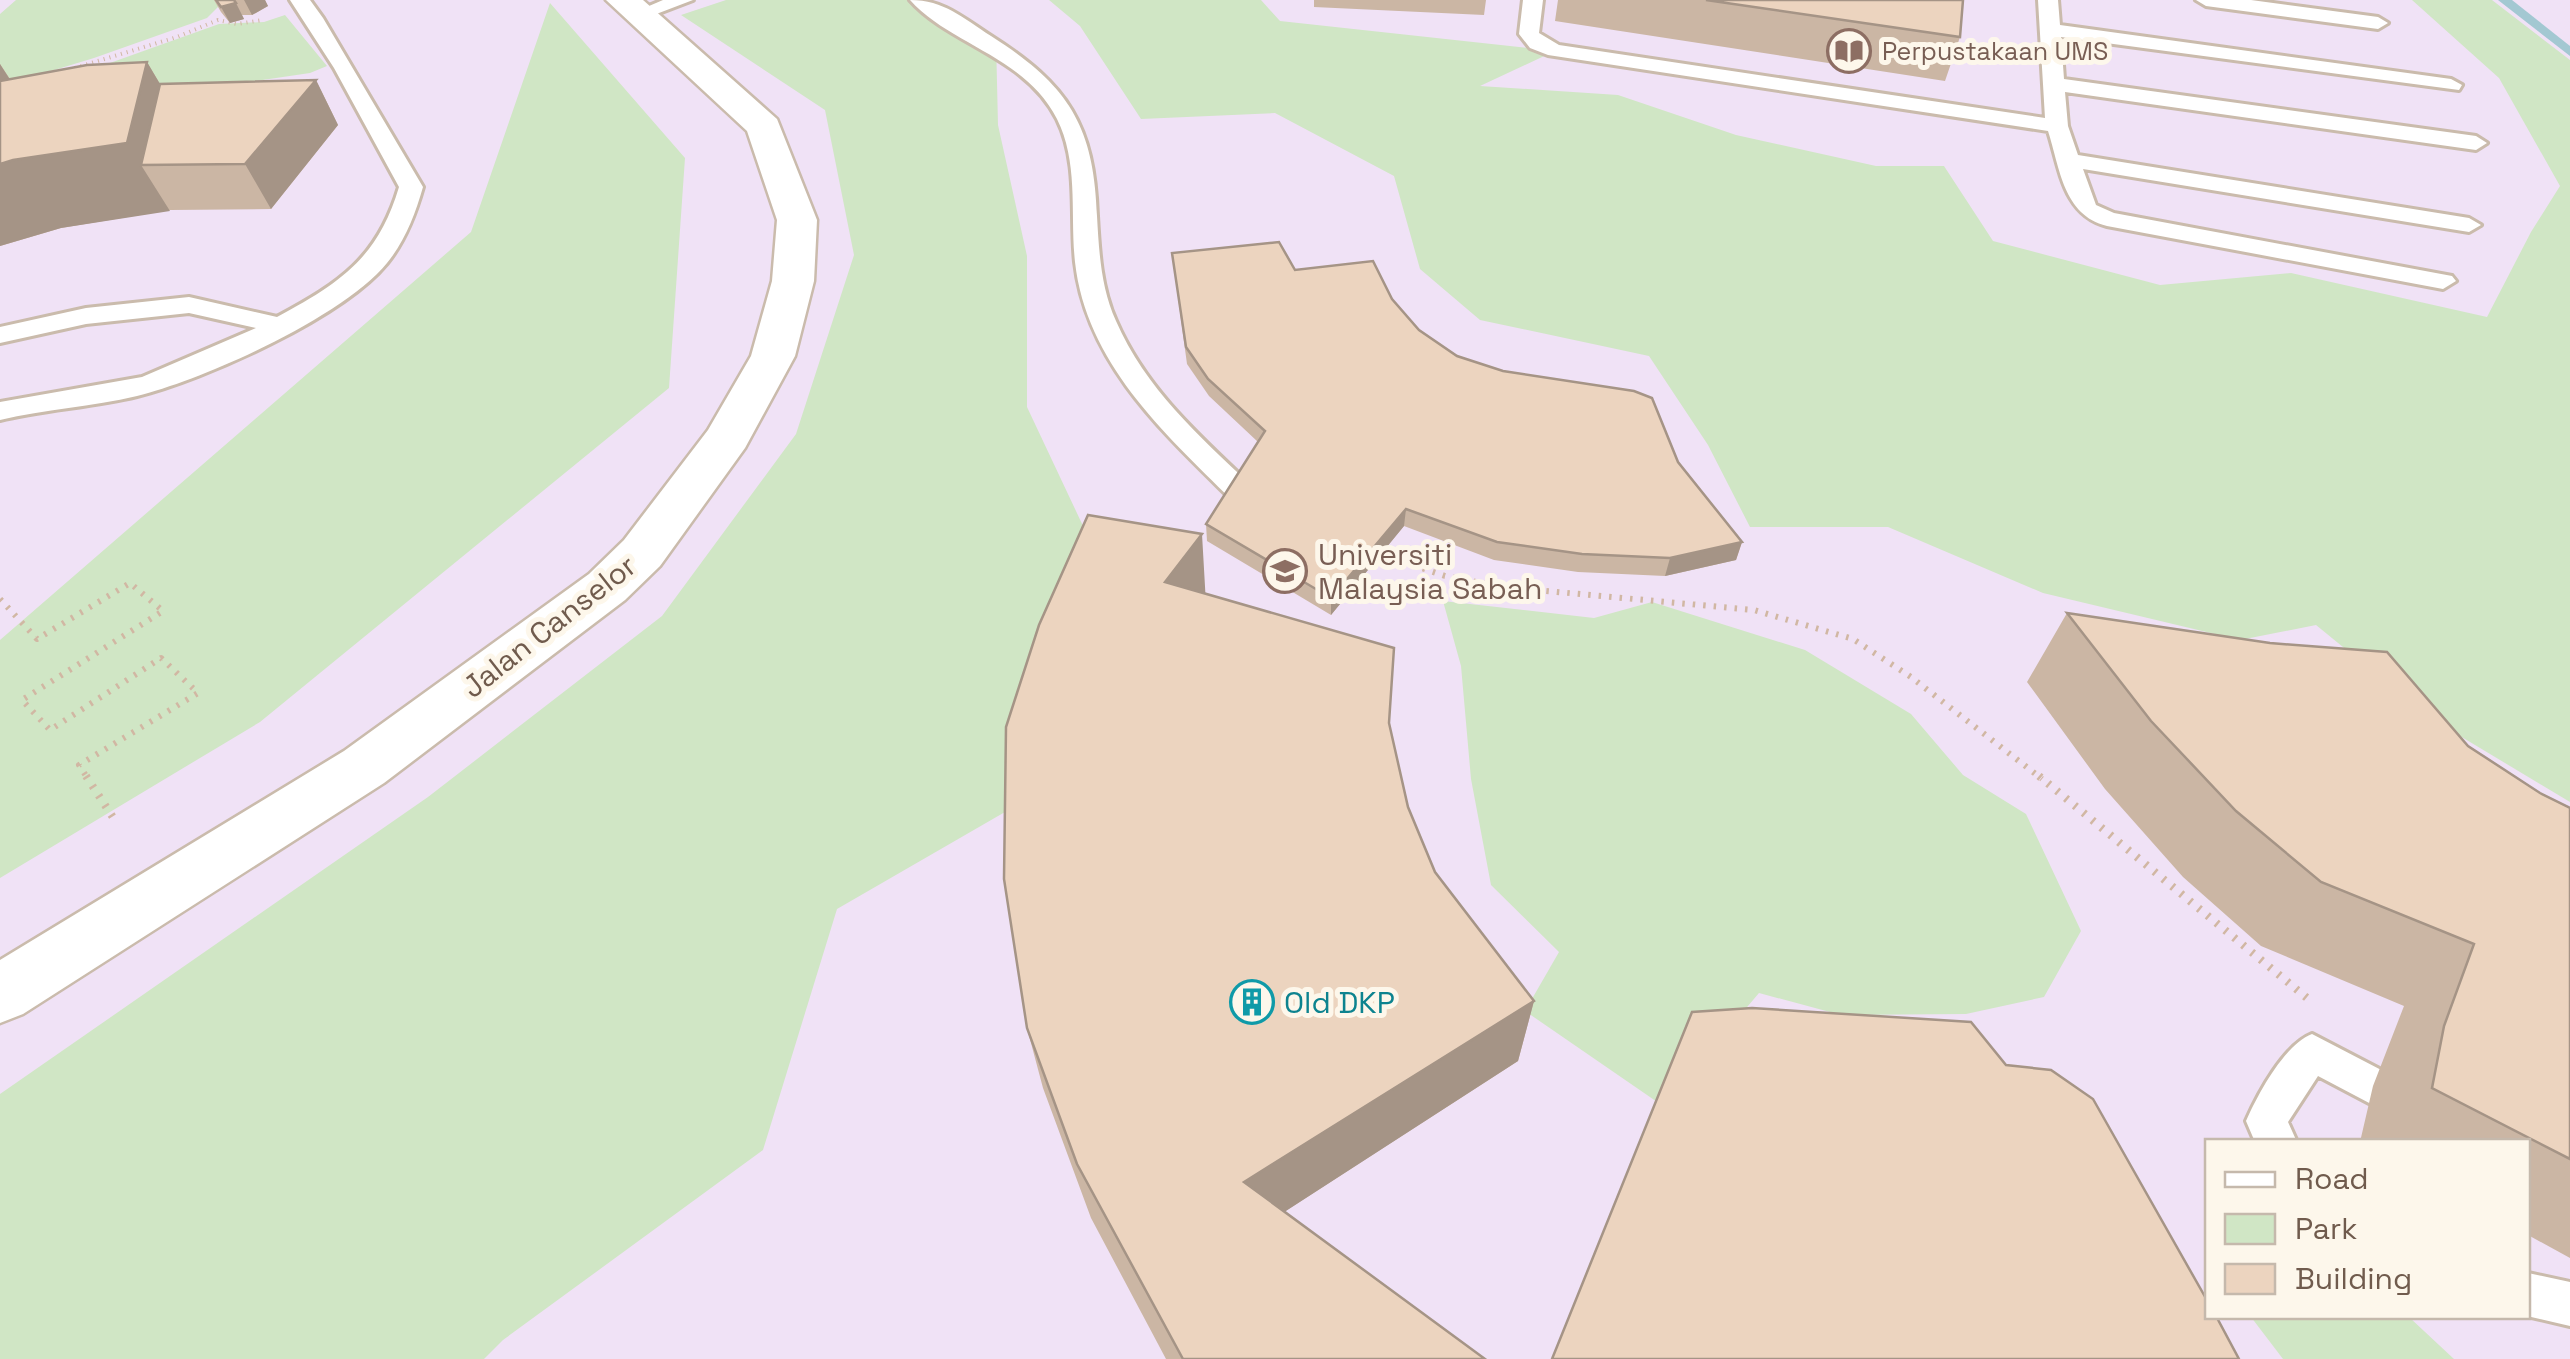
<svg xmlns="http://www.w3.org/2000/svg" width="2570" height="1359" font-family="'Space Grotesk',sans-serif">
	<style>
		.education { fill: #f0e2f6; fill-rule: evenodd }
		.green { fill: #d0e6c5 }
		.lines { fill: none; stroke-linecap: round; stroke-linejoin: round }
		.stream { fill: #a3c8d2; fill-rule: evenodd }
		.service-casing { stroke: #cabbac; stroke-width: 6 }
		.minor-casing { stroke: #cabbac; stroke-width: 5 }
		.path-far2 { stroke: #d1b7a3; stroke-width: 4; stroke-dasharray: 1 5; stroke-linecap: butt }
		.path-far1 { stroke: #d1b7a3; stroke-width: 6; stroke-dasharray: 2.5 8; stroke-linecap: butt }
		.path { stroke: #d1b7a3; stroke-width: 8; stroke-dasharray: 2.5 9; stroke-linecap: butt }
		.service { fill: #fff; fill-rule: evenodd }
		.minor { fill: #fff; fill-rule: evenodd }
		.wall { fill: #cbb6a4 }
		.shaded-wall { fill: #a59486 }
		.building { fill: #ecd4bf; stroke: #a59486; stroke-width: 2.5 }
		.labels { text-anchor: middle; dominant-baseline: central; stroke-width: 10; stroke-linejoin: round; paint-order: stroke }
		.far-education-label { font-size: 25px; fill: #785e54; stroke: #fdf7eb; text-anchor: start }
		.education-label { font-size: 30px; fill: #785e54; stroke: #fdf7eb; text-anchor: start }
		.street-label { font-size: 30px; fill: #705b4d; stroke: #fdf7eb }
		.culture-label { font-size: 30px; fill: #0d838f; stroke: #fdf7eb; text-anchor: start }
	</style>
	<rect width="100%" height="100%" fill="#faf3e5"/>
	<!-- education -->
	<path class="education" d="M0 0H2570V1359H0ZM2208 1142H2528V1316H2208Z"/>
	<!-- green -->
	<path class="green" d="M16 0H225L207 18 94 58 28 78 0 79V14Z
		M726 0H920L996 40 998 125 1027 256V407L1092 545 1050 616 1005 812 837 909 763 1150 503 1340 484 1359H0V1094L428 797 662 616 796 434 854 255 825 110 681 15Z
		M1049 0H1261L1280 21 1555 51 1480 86 1618 95 1736 135 1876 166H1944L1993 241 2160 285 2291 273 2487 317 2531 232 2560 186 2499 78 2412 0H2492L2570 60V802L2430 718 2316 625 2240 640 2043 593 1888 527H1750L1708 445 1649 356 1480 320 1420 269 1394 176 1275 113 1141 119 1080 26Z
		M550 3 685 158 669 388 260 722 0 878V640L471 232Z
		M285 15 327 66 310 73 142 98 40 88 219 24 264 22Z
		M1443 601 1594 618 1652 602 1805 650 1911 714 1963 775 2026 814 2081 931 2044 997 1966 1014 1841 1015 1759 993 1663 1106 1525 1011 1559 952 1491 885 1471 779 1461 666Z
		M2251 1317H2409L2454 1359H2283Z"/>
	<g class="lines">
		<!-- stream -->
		<path class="stream" d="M2498 0H2512L2570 46V56Z"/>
		<!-- service casing -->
		<g class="service-casing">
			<path id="service" d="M290 0H310L323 18 423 187C415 215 405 241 387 263 343 317 205 379 137 396 92 407 45 409 0 420V402L142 377 256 328 189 313 86 324 0 343V327L86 308 189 297 277 317C340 283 378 258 399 187L334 68Z
				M663 0H693L638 21 628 15Z
				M910 0C944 0 963 18 991 36 1068 85 1094 125 1097 216 1099 252 1101 288 1116 321 1145 388 1199 436 1251 485L1255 492 1251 499H1231C1163 432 1086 362 1075 262 1070 214 1079 163 1057 119 1025 56 950 45 910 0Z
				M1523 0H1543L1539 33 1559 45 2045 118 2038 0H2058L2060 25 2451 79 2462 85 2459 90 2061 37 2064 79 2476 136 2487 143 2476 150 2065 92 2068 126 2078 155 2469 218 2481 225 2469 232 2083 169 2096 205 2114 213 2452 276 2456 281 2443 289 2107 226C2063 215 2060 168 2048 131L1548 55 1530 48 1519 34Z
				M2196 0H2251L2378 17 2388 23 2378 29 2206 6Z
				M2312 1034 2387 1073 2393 1086 2387 1099 2373 1105 2318 1076 2288 1122 2297 1142H2255L2246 1121C2258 1094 2284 1045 2312 1034Z
				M2528 1273 2570 1282V1326L2527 1316Z"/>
		</g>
		<!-- minor casing -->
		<g class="minor-casing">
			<path id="minor" d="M606 0H643L777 119 817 220 814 281 795 356 745 448 660 566 625 600 384 783 23 1014 0 1023V960L344 751 589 574 624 540 708 430 751 356 772 281 777 220 747 131Z"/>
		</g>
		<!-- path-far2 -->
		<path class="path-far2" d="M75 68 177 37 218 20 237 24 263 20"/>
		<!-- path-far1 -->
		<path class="path-far1" d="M1383 555 1445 576 1503 587 1754 610 1853 639 1911 677 2042 779
			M0 599 37 639 130 583 163 611 22 700 50 730 161 658 198 693 79 765 88 779"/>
		<!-- path -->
		<path class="path" d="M86 776 114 819
			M2039 776 2313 1003"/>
		<!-- service -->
		<use href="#service" class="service"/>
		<!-- minor -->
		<use href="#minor" class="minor"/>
	</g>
	<!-- wall -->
	<path class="wall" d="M214 0H265L268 6 252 15H242L244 19 230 23 221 12Z
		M1314 0H1486L1484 15 1314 7Z
		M1558 0H1963L1960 37 1945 81 1555 21Z
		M147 62 160 84 316 80 338 125 271 209 170 210 61 228 0 246V64L10 79Z
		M1172 253 1295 270 1392 299 1419 330 1457 356 1678 462 1742 542 1736 560 1665 576 1578 572 1494 560 1404 526 1331 615 1207 541 1206 524 1258 442 1209 396 1187 364Z
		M1206 594 1389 723 1408 807 1435 872 1534 1001 1518 1061 1284 1212 1485 1359H1166L1091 1218 1043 1088 1027 1028Z
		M2067 613 2468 746 2540 793 2570 808V1258L2528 1235V1142H2360L2373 1086 2404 1006 2261 946 2183 877 2105 789 2027 682Z"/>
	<!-- shaded-wall -->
	<path class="shaded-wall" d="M244 0H265L268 6 252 15Z
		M236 3 244 19 230 23 221 7Z
		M147 62 186 128 141 165 170 211 61 228 0 246V164Z
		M0 64 16 89 0 107Z
		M316 80 338 125 271 209 245 164Z
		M1406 509 1404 526 1331 615V598Z
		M1202 534 1206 604 1165 582Z
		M1742 542 1736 560 1665 576 1670 558Z
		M1534 1001 1518 1061 1247 1236 1244 1182Z"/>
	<!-- building -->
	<path class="building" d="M216 0H234L236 3 221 7Z
		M1706 0H1963L1960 37Z
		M147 62 127 143 13 160 0 164V81L87 65Z
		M316 80 245 164 141 165 160 84Z
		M1279 242 1295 270 1373 261 1392 299 1419 330 1457 356 1503 371 1634 391 1652 398 1678 462 1742 542 1670 558 1582 554 1497 542 1406 509 1331 598 1206 524 1265 431 1208 379 1186 347 1172 253Z
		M1088 515 1202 534 1165 582 1394 648 1389 723 1408 807 1435 872 1534 1001 1244 1182 1485 1359H1183L1077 1164 1027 1028 1004 879 1006 727 1039 625Z
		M2067 613 2270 643 2387 652 2468 746 2540 793 2570 808V1159L2432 1088 2444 1026 2474 944 2321 882 2236 811 2151 721Z
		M1752 1008 1971 1022 2006 1065 2051 1070 2093 1099 2208 1302V1316H2216L2239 1359H1552L1692 1012Z"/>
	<!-- icons -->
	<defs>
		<g id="library-ring" transform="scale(2.25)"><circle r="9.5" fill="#fdf7eb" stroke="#8d6e63" stroke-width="1.5"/><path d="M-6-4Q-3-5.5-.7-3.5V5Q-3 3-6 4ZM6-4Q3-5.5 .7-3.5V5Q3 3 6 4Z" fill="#8d6e63"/></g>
		<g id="university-ring" transform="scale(2.25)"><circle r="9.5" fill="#fdf7eb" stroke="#8d6e63" stroke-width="1.5"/><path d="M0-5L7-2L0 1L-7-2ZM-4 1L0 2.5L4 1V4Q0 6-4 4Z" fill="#8d6e63"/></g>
		<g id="building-ring" transform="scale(2.25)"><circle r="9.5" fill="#fdf7eb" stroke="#0f9aa8" stroke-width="1.5"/><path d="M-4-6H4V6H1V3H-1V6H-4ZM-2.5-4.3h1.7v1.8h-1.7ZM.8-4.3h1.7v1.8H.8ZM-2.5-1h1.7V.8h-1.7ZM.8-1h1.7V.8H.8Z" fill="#0f9aa8"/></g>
	</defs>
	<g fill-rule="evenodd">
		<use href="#library-ring" x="1849" y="51"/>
		<use href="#university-ring" x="1285" y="571"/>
		<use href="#building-ring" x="1252" y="1002"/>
	</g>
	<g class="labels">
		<!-- far-education labels -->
		<g class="far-education-label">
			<text x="1882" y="51">Perpustakaan UMS</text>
		</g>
		<!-- education labels -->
		<g class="education-label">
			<text x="1318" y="554">Universiti<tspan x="1318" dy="34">Malaysia Sabah</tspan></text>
		</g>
		<!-- street labels -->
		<g class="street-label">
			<text transform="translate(549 626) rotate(-38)">Jalan Canselor</text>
		</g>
		<!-- culture labels -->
		<g class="culture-label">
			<text x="1284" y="1002">Old DKP</text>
		</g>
	</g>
	<!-- legend -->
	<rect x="2205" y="1139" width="325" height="180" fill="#fdf7eb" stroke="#c5b9ac" stroke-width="2.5"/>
	<rect x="2225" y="1172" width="50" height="15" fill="#ffffff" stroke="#c5b9ac" stroke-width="2.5"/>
	<text x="2295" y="1189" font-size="30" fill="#705b4d">Road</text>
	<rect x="2225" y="1214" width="50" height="30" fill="#d0e6c5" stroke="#c5b9ac" stroke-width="2.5"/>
	<text x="2295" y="1239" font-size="30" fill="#705b4d">Park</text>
	<rect x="2225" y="1264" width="50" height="30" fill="#ecd4bf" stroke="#c5b9ac" stroke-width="2.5"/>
	<text x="2295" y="1289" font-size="30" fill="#705b4d">Building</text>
</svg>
